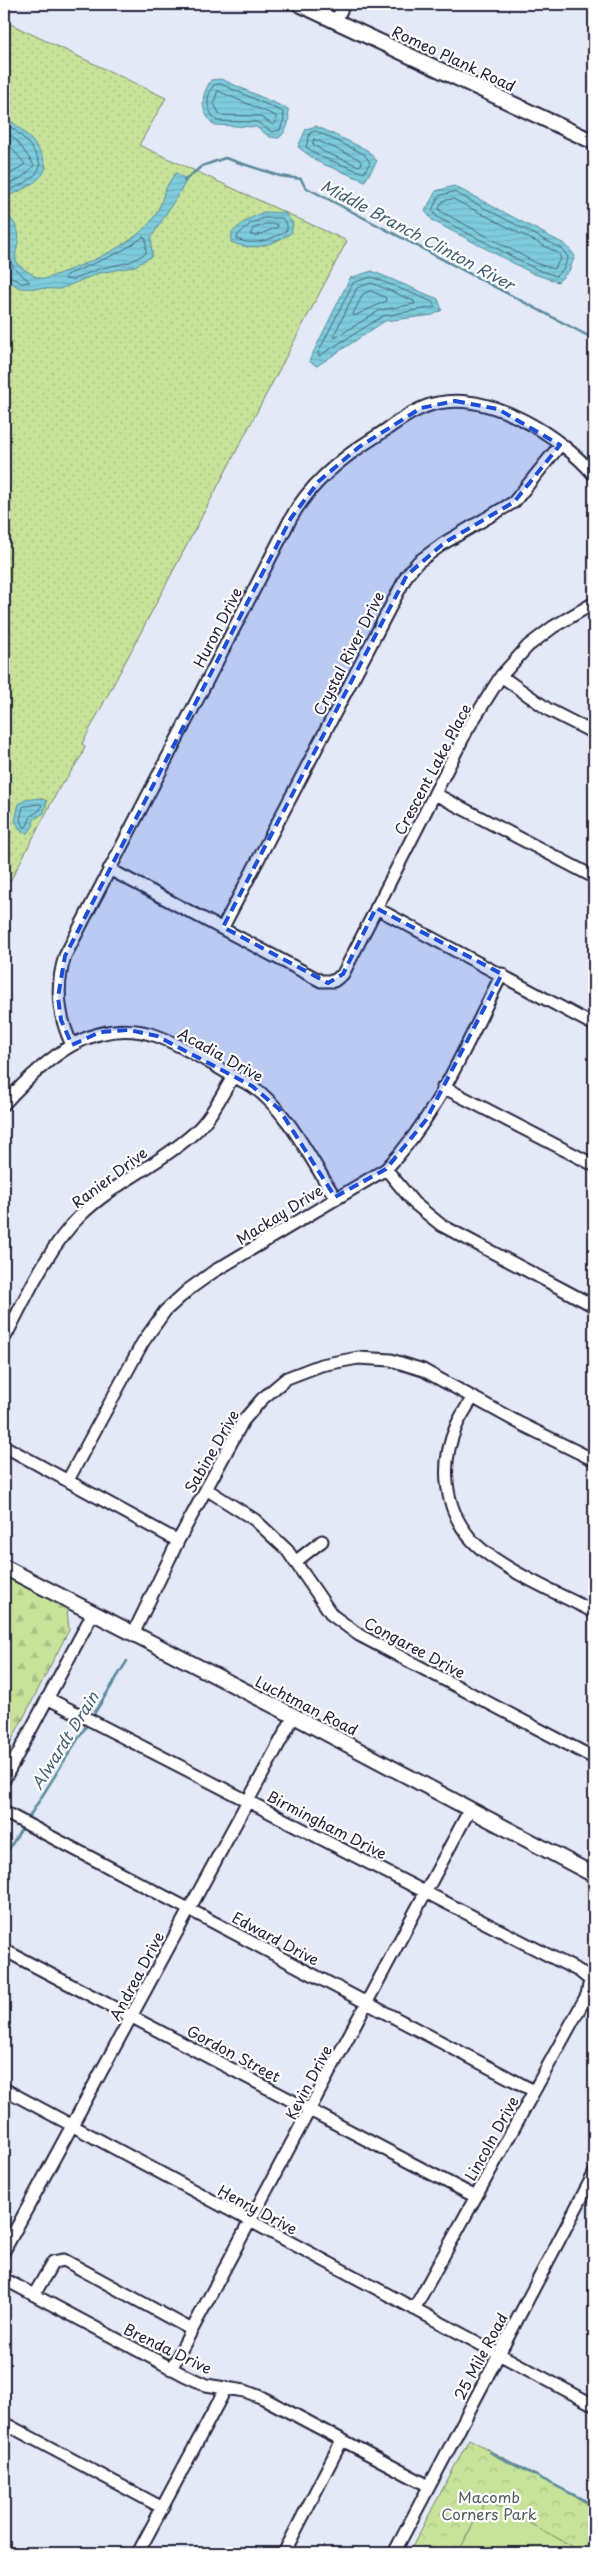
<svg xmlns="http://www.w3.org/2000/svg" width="598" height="2557" font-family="'Playpen Sans',sans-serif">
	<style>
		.grass { fill: url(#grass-dots); stroke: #74826a }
		.forest { fill: url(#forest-firs); stroke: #74826a }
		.park { fill: url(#park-crowns); stroke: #74826a }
		.pitch { fill: #c7e39a; stroke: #74826a }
		.water { fill: url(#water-rules); stroke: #59899c }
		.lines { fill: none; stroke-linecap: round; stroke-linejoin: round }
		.shore { stroke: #47667b; stroke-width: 1 }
		.stream { stroke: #59899c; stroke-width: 2.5 }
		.minor-casing { stroke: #22223b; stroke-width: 15 }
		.tertiary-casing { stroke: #22223b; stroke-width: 18 }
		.minor { stroke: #fff; stroke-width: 11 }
		.tertiary { stroke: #fff; stroke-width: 14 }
		.marked { fill: #1d4ed8; fill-opacity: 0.2; stroke: #1d4ed8; stroke-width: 4; stroke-dasharray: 10 6; stroke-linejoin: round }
		.labels { text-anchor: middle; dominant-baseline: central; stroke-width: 4.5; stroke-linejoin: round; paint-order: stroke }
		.street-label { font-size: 15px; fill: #22223b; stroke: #fff }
		.park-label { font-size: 15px; fill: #545c58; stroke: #fff }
		.water-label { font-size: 16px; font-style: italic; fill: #425e73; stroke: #fff }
	</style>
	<defs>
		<pattern id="grass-dots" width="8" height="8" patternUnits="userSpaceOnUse" patternTransform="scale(1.25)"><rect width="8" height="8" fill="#c7e39a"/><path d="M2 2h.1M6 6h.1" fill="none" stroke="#abc286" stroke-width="1.8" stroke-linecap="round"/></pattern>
		<pattern id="forest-firs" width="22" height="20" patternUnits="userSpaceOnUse" patternTransform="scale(1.25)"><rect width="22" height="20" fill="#c7e39a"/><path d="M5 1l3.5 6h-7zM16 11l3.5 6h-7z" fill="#abc286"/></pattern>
		<pattern id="park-crowns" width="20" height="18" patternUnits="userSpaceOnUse" patternTransform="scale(1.25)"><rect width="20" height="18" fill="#c7e39a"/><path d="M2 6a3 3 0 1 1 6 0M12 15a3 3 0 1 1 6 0" fill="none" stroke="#abc286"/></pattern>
		<pattern id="water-rules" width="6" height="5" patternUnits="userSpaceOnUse" patternTransform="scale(1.25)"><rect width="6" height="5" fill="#7ecddc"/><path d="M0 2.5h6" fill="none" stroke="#6db0be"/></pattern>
	</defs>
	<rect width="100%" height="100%" fill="#e3e9f7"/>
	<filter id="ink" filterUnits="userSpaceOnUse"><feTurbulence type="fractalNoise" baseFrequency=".02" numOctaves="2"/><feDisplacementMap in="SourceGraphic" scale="10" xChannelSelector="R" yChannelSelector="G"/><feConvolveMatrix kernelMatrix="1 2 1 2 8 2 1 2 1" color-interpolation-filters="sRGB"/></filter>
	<g filter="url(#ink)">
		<!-- grass -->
		<path class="grass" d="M4 21 166 98 139 145 347 241 82 744 85 746 82 755 65 781H63L4 893Z"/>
		<!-- forest -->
		<path class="forest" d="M4 1575 67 1609 69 1630 4 1755Z"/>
		<!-- park -->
		<path class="park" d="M469 2439 594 2507V2553H409Z"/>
		<!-- pitch -->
		<path class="pitch" d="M486 2500 585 2553H458Z"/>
		<!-- water -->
		<path class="water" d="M221 79 288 109C290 121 288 130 279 138L270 137 256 127 214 125C200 111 200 97 211 80Z
			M4 118C17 121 50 156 45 170 42 178 32 184 25 188 17 192 13 196 4 195Z
			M316 126 367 150 377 161 365 181 318 162 298 147 306 129Z
			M176 173 187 180 151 238 152 256 133 267 99 273 60 289 20 288 10 282 4 275V257L7 248 4 216H9C29 241 11 244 17 264L34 276 44 279C76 268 131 248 152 220 165 203 160 191 176 173Z
			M454 186 566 245 575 256 569 271 558 282 534 274 433 221 425 211 436 191Z
			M263 212 285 213 293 224 291 233C272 245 253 252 231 242L232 232 247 220Z
			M372 271 438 299 442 310 433 315 385 321 317 366 309 361 350 278Z
			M40 798 47 801 44 813 34 819 33 826 28 833 22 832 15 821 19 804 25 800Z"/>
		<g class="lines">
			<!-- shore -->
			<path class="shore" d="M221 84 283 112 284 119 280 130 272 132 257 122 217 121C206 110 205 97 214 85Z
				M218 91 276 116V123L273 125 259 116 220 115 214 104Z
				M4 123C17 129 37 150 40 165 38 178 16 190 4 190
				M4 130 17 141 34 165C28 174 15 184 4 184
				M316 131 364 154 370 162 364 173 321 157 306 147 310 133Z
				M4 139 25 164 8 176H4
				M314 139 359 159 362 164 359 166 324 152 313 144Z
				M454 192 562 249 568 257 564 268 556 276 536 269 437 217 432 210 439 196Z
				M453 199 558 253 561 258 554 269 538 264 440 211 439 208 443 201Z
				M264 218H282L287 225V230C274 239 253 247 237 239L238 235 250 224Z
				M266 224H277L278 227 256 236 250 235 253 229Z
				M143 237 146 239V253L130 262 98 269 72 280 65 279V276C92 263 119 256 143 237Z
				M4 255H9L13 267 30 282 21 283 4 272
				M372 277 433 302 435 307 383 316 319 356 318 353 353 283Z
				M372 283 414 301 415 304 380 310 335 338 334 335 357 288Z
				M371 291 385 297 386 301 354 316 353 314 363 294Z
				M39 804 42 805 40 810 31 816 27 826 24 827 20 820 23 807Z"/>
			<!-- stream -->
			<path class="stream" d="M184 181 202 166 225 158 280 176 301 179 305 187 594 339
				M92 1717 127 1661
				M27 1820 88 1723
				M4 1857 24 1825
				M489 2452 594 2505"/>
			<!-- minor casing -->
			<g class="minor-casing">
				<path id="minor" d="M336 21 344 4
					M501 676 549 710 594 733
					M435 794 594 877
					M109 869 321 981H334L343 974 467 730 501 676 528 646 553 627 594 603
					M376 908 594 1025
					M223 927 407 575 418 562 444 543 514 502 560 445
					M72 1045C58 1016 55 987 65 956L291 518C310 484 341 458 375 437 394 425 415 407 438 403 491 392 561 436 594 475
					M443 1087 594 1165
					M4 1104C44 1060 94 1014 157 1036 190 1048 220 1071 252 1086 290 1113 310 1159 335 1197
					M386 1169 414 1203 441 1225 594 1306
					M4 1339C26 1298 46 1250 80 1216 113 1183 159 1165 194 1133 211 1118 221 1096 233 1077
					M473 1397C467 1407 460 1417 456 1427 440 1464 444 1507 470 1538 492 1565 562 1595 594 1612
					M4 1446 178 1541
					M68 1480 143 1342 165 1311 188 1290 213 1272 386 1169C439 1114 468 1040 502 974
					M206 1489 255 1520 287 1550 332 1615 359 1635 594 1758
					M295 1562 322 1541
					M133 1634 178 1541 243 1421 262 1399 287 1378 321 1365 358 1358 391 1360 423 1370 521 1424 594 1460
					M47 1698 579 1971 590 1980 587 1995 414 2309
					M4 1780 93 1613
					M4 1812 534 2091
					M4 1950 476 2197
					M4 2089 594 2405
					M4 2251 294 1716
					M4 2279 184 2375 206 2385 245 2391 263 2398 429 2486
					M34 2295 53 2262 64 2260 192 2330
					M171 2369 470 1809
					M4 2423 161 2507
					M138 2553 226 2388
					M284 2553 342 2440
					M394 2553 594 2174"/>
			</g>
			<!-- tertiary casing -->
			<g class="tertiary-casing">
				<path id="tertiary" d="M299 4 594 142
					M4 1567 294 1716 594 1875"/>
			</g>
			<!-- minor -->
			<use href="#minor" class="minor"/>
			<!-- tertiary -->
			<use href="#tertiary" class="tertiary"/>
		</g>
	</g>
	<!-- marked area -->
	<path class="marked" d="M455 401 498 409 560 445 514 502 444 543 407 575 223 927 328 983 343 974 376 908 502 974 426 1120 386 1169 335 1197 279 1109 252 1086 157 1036 129 1030 100 1032 72 1045 61 1020 58 997 65 956 291 518 319 481 359 447 421 408Z"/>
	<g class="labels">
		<!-- street labels -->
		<g class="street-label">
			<text transform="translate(454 58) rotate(25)">Romeo Plank Road</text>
			<text transform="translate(217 627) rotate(-63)">Huron Drive</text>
			<text transform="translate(348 653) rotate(-63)">Crystal River Drive</text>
			<text transform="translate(432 769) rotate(-62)">Crescent Lake Place</text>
			<text transform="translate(221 1054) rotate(29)">Acadia Drive</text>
			<text transform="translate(109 1177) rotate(-37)">Ranier Drive</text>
			<text transform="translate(279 1214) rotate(-32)">Mackay Drive</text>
			<text transform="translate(211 1451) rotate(-60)">Sabine Drive</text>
			<text transform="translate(415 1647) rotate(28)">Congaree Drive</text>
			<text transform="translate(307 1705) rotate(27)">Luchtman Road</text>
			<text transform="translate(327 1824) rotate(27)">Birmingham Drive</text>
			<text transform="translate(276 1938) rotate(28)">Edward Drive</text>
			<text transform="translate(136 1976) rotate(-62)">Andrea Drive</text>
			<text transform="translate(234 2053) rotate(28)">Gordon Street</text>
			<text transform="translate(308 2082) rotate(-62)">Kevin Drive</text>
			<text transform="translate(491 2138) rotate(-61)">Lincoln Drive</text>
			<text transform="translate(258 2209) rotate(28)">Henry Drive</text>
			<text transform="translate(168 2348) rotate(26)">Brenda Drive</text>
			<text transform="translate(480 2356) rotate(-62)">25 Mile Road</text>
		</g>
		<!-- park labels -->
		<g class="park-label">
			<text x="489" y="2496">Macomb<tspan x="489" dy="17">Corners Park</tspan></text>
		</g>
		<!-- water labels -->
		<g class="water-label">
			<text transform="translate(418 234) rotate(28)">Middle Branch Clinton River</text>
			<text transform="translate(64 1740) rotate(-58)">Alwardt Drain</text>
		</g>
	</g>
	<!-- margin -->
	<rect width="598" height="2557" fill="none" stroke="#fff" stroke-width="20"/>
	<rect x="10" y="10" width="578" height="2537" fill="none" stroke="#22223b" stroke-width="2" filter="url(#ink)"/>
</svg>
